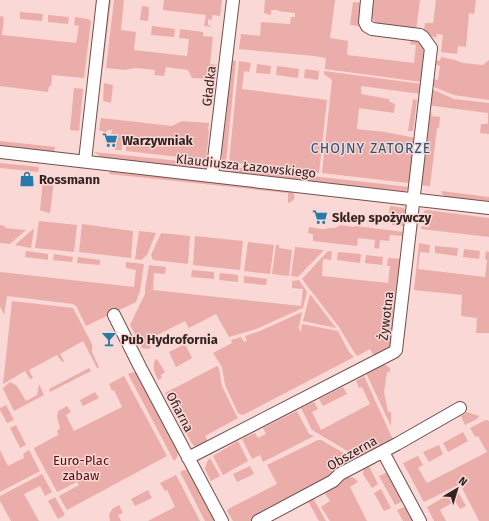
<svg xmlns="http://www.w3.org/2000/svg" width="489" height="521" font-family="'Fira Sans',sans-serif">
	<style>
		.green { fill: #ebada9 }
		.lines { fill: none; stroke-linecap: round; stroke-linejoin: round }
		.minor-casing { stroke: #704e4c; stroke-width: 14 }
		.minor { stroke: #fff; stroke-width: 12 }
		.labels { text-anchor: middle; dominant-baseline: central; stroke-width: 3; stroke-linejoin: round; paint-order: stroke }
		.street-label { font-size: 13px; fill: #322322; stroke: #fad8d5 }
		.poi-label { font-size: 13px; font-weight: bold; fill: #322322; stroke: #fad8d5; text-anchor: start }
		.park-label { font-size: 13px; fill: #5b0a12; stroke: #fad8d5 }
		.neighbourhood-label { font-size: 14px; letter-spacing: 1px; fill: #20587a; stroke: #fad8d5 }
	</style>
	<rect width="100%" height="100%" fill="#fad8d5"/>
	<!-- green -->
	<path class="green" d="M107 0H111L103 67H100Z
		M114 0H124L121 30 136 32 134 50 187 56 189 39 179 38 180 29 203 32V36L213 37 210 64 217 65 216 71 214 72 213 79 192 78 188 70 166 67 164 76 154 75 155 70 136 68 125 70 106 68Z
		M164 0H222L220 16 212 15V20L208 19V25L211 26V27L204 26 206 15 163 10Z
		M265 0H335L330 38 348 41 347 55 414 63 416 45 410 44 411 39H417L426 51 422 82 325 69 326 58 314 56 239 49 241 34 260 36 261 22 290 24 291 17H295V13L278 11V10H271V15L264 13Z
		M371 0H420L416 31 380 27 369 15Z
		M436 0H476L474 14 469 13 466 47 458 46 457 54 441 52 443 35 437 34 436 38 431 36 424 30 425 23H433Z
		M353 2 362 3 359 26 350 25Z
		M142 6 149 7 148 21 140 20Z
		M20 12 43 14 42 21 20 19Z
		M48 15 69 17 68 24 48 22Z
		M0 16 4 17 2 35 76 43 79 26 74 25 75 17 88 19 91 21 84 78 52 75 51 86H49L48 92 0 86Z
		M152 26 175 29 174 37 151 35Z
		M441 57 455 60 463 63 483 65 489 60V100L454 95 429 85V78L438 80 440 66 432 63V60L440 61Z
		M231 60 236 61 226 162H222L221 147Z
		M239 61 251 63 249 72 244 71 242 89 327 100 319 173 229 162Z
		M257 64 271 66 270 74 256 73Z
		M277 66 299 69 298 78 276 75Z
		M305 69 319 71 318 80 304 78Z
		M324 71 422 84 421 94 361 86V94L389 99 390 102 395 104 394 113 359 108 357 129 385 132 415 138 410 181 408 183 322 173 332 80 324 74Z
		M104 83 113 85 111 103 103 101Z
		M74 88 83 89 79 131 70 130Z
		M429 88 454 99 489 103V134L480 133 481 124H488V113L426 105Z
		M413 99 417 100 413 131H408Z
		M431 112 432 116 440 117 439 128H437L430 186 419 185 428 113Z
		M101 118 172 126 182 121 209 123 208 130 209 131 206 160 126 151V146H130V143H124V144H122V150H115L117 134H111L112 130H107V133L99 130Z
		M0 141 55 147 54 152 0 146Z
		M94 152 207 164 203 167 197 169 101 157Z
		M0 163 39 167 38 172 0 168Z
		M224 166 409 187 405 192 316 183 232 172Z
		M110 171 291 191C294 193 295 195 294 199L291 202 288 203V193L109 174Z
		M43 179 54 180 50 213 42 211 40 210Z
		M441 191 489 197V201L446 197 442 194Z
		M390 206 404 208 405 210 404 226 392 225 393 214 389 213Z
		M427 210 489 218V237L421 229 422 226 429 227 431 215 424 213V211Z
		M39 221 77 225 74 252 35 248Z
		M82 224 133 231 131 258 79 252Z
		M0 225 5 226V228L26 230 10 244 0 243Z
		M340 225 353 227 355 226 404 232 403 236 390 235 389 241 380 240 379 249 374 248 375 240 358 238 357 246 313 241V234L308 233 309 227 322 229H327V228C332 228 337 229 340 225Z
		M33 229 34 230 31 248 15 245Z
		M139 231 156 233 147 255 141 260 135 259Z
		M161 233 190 236 188 264 153 260 151 255Z
		M195 236 243 241 240 270 193 265Z
		M248 242 274 245 270 274 244 271Z
		M419 243 430 245 429 253 420 252 418 269 485 277 487 260 485 259 486 251 489 252V333H476L477 318 461 316 462 295 414 290Z
		M276 245H279V248L292 250 289 276 272 274Z
		M435 246 458 248 457 256 435 253Z
		M295 247 324 250 298 277 291 276Z
		M464 249 480 251 479 259 463 257Z
		M26 251 48 254V260L25 257Z
		M328 251H332L331 260 323 259 322 276 388 283 390 266H387L388 258 404 259 393 344 386 350 374 356 370 349 357 356 354 352 339 327 302 279Z
		M338 252 361 254 360 263 337 260Z
		M54 254 73 257 72 262 53 260Z
		M366 255 383 257 382 265 365 263Z
		M78 257 100 260V265L77 263Z
		M126 262 144 264 140 291 136 302 86 326 76 306 73 304 7 296 4 315 0 306V272L134 287 136 270 126 268Z
		M149 265 166 267 165 274 154 273 153 290 301 306 303 289 292 288V281L299 280 307 292 303 308 256 329 229 337 216 314 189 328 185 321 147 340 151 348C148 349 146 349 142 348L130 325 145 294V289Z
		M192 270 214 272V279L191 277Z
		M220 273 238 275V282L219 280Z
		M244 276 267 279 266 285 244 283Z
		M310 294 336 328 303 321Z
		M12 301 73 308 92 344V352L99 367 97 368 83 341 60 354 64 361 62 362 57 355 29 370 33 378 30 379 25 371 3 384Z
		M302 312 299 327 297 325 301 332 302 324 338 331 349 352 354 357 243 415 238 413 225 385 222 367 213 353 232 343 231 340 241 337 244 342 247 341 245 336 260 331Z
		M185 344 192 358 176 367 169 352Z
		M157 359 165 372 161 375 162 378 158 380C155 373 152 368 155 360Z
		M384 364 390 368V372H387L384 392 388 412H391V426L365 371Z
		M217 366 219 369 222 386 236 415 238 418 205 436 209 443 198 447 194 446 191 442 165 393Z
		M89 368 91 371 50 392 49 389Z
		M133 372 138 374 178 448C178 454 178 458 174 461L128 374Z
		M124 376 167 456 67 510 59 496 79 485 77 482 57 492 35 451 34 448 58 435 57 431 60 428 57 417 58 411 67 406 71 412 66 415 74 431 122 407 114 390 112 391 109 384Z
		M364 376 394 442 361 459 312 430 301 408 314 402 318 409 312 412 321 430 370 404 362 387 359 388 356 381Z
		M10 382 17 386 26 401 37 395 39 384 44 395 14 411 3 389 4 387Z
		M343 387 347 394 323 406 319 399Z
		M95 392 99 398 83 406 80 400Z
		M6 405 14 420 7 423 0 410V408Z
		M297 411 309 434 314 436 263 462 260 455 252 459 242 439 255 433 258 438 266 434 263 428Z
		M467 412 479 416 477 419 465 425 461 416Z
		M486 420 489 421V521H479L460 484 424 502 403 463 418 456 423 465 418 468 427 483 487 452 478 436 475 437 470 428Z
		M16 425 26 445 20 448 10 428Z
		M463 432 468 441 448 452 443 443Z
		M318 440H321L358 461 332 479 253 521H233L227 511 228 509 277 484 267 465Z
		M238 441 248 461 223 475 213 456Z
		M439 445 443 454 429 462 423 452Z
		M0 450 8 466 24 458 23 454 29 450 40 471 0 492Z
		M210 458 220 476 211 481 205 469 207 462Z
		M368 464 378 484 372 488 363 474 364 467Z
		M250 466 254 474 237 482 233 474Z
		M184 470H186L190 472 217 521H205L180 472Z
		M388 472 403 501 395 505 379 476Z
		M42 474 52 492 45 496 40 486 24 494 39 521H11L0 501V496Z
		M176 475 200 521H148L175 507 167 490 165 491 160 483Z
		M350 477 354 478 358 482 350 487 367 521H330L321 507 330 501 324 492 338 484 345 478Z
		M381 489 391 508 384 511 374 493Z
		M148 490 152 498 135 506 131 499Z
		M457 490 466 506 460 509 455 501 440 510 446 521H434L427 507Z
		M55 497 65 515 58 519 48 501Z
		M313 498 326 521H319L308 501Z
		M119 505 123 513 118 515 121 521H110L109 515 112 509Z
		M406 506 414 521H403L397 510Z"/>
	<g class="lines">
		<!-- minor casing -->
		<g class="minor-casing">
			<path id="minor" d="M0 152 489 208
				M85 161 103 0
				M212 176 233 0
				M114 315 140 367 222 521
				M383 452 420 521
				M188 458 394 352 396 350 431 48 423 37 420 35 372 29 367 26 365 22 367 0
				M258 521 333 481 340 474 397 444 460 408"/>
		</g>
		<!-- minor -->
		<use href="#minor" class="minor"/>
	</g>
	<!-- icons -->
	<defs>
		<g id="supermarket-bare" transform="scale(1.2)"><path d="M-6-5.5h2.5l.6 2H6L4.5 2H-2.5L-4.4-4H-6ZM-1.5 3.2a1.3 1.3 0 1 0 .1 0ZM3 3.2a1.3 1.3 0 1 0 .1 0Z" fill="#267bab" stroke="#fad8d5" stroke-width="2.5" paint-order="stroke"/></g>
		<g id="shop-bare" transform="scale(1.2)"><path d="M-5-2.5h2.3a2.7 3.5 0 0 1 5.4 0H5L5.5 6h-11ZM-1.5-2.5h3a1.5 2.3 0 0 0-3 0Z" fill="#267bab" stroke="#fad8d5" stroke-width="2.5" paint-order="stroke"/></g>
		<g id="bar-bare" transform="scale(1.2)"><path d="M-6-5H6L.8 .8V4.5H3.5V6h-7V4.5H-.8V.8Z" fill="#267bab" stroke="#fad8d5" stroke-width="2.5" paint-order="stroke"/></g>
	</defs>
	<g fill-rule="evenodd">
		<use href="#supermarket-bare" x="110" y="140"/>
		<use href="#shop-bare" x="27" y="179"/>
		<use href="#supermarket-bare" x="320" y="217"/>
		<use href="#bar-bare" x="109" y="339"/>
	</g>
	<g class="labels">
		<!-- street labels -->
		<g class="street-label">
			<text transform="translate(209 86) rotate(-83)">Gładka</text>
			<text transform="translate(246 166) rotate(6)">Klaudiusza Łazowskiego</text>
			<text transform="translate(386 316) rotate(-83)">Żywotna</text>
			<text transform="translate(180 412) rotate(62)">Ofiarna</text>
			<text transform="translate(352 453) rotate(-30)">Obszerna</text>
		</g>
		<!-- poi labels -->
		<g class="poi-label">
			<text x="122" y="140">Warzywniak</text>
			<text x="39" y="179">Rossmann</text>
			<text x="332" y="217">Sklep spożywczy</text>
			<text x="121" y="339">Pub Hydrofornia</text>
		</g>
		<!-- park labels -->
		<g class="park-label">
			<text x="81" y="460">Euro-Plac<tspan x="81" dy="15">zabaw</tspan></text>
		</g>
		<!-- neighbourhood labels -->
		<g class="neighbourhood-label">
			<text x="371" y="148">CHOJNY ZATORZE</text>
		</g>
	</g>
	<!-- north arrow -->
	<g transform="translate(457 489) rotate(38)" stroke="#fad8d5" stroke-width="3" paint-order="stroke">
	<path d="M0-3L7 15L0 10L-7 15Z" fill="#322322"/>
	<text y="-6" font-size="11" font-weight="bold" text-anchor="middle" fill="#322322">N</text>
	</g>
</svg>
